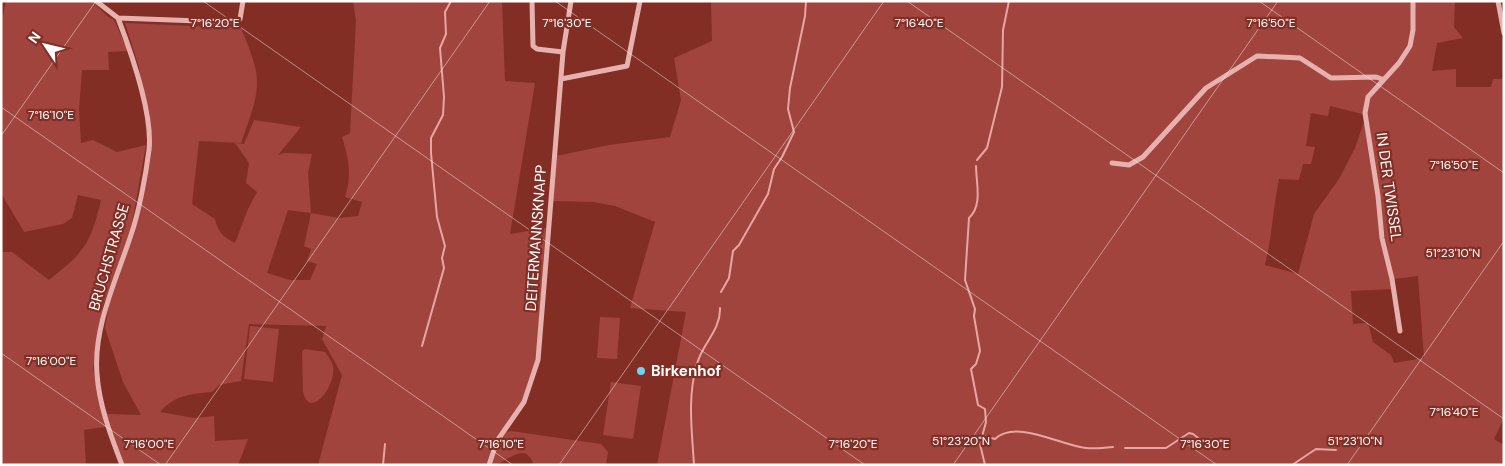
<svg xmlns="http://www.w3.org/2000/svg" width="1505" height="466" font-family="'DM Sans',sans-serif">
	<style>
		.green { fill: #a1443d; fill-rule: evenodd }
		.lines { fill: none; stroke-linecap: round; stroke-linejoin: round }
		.stream { stroke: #e8a6a2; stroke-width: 2 }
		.minor { stroke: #e7b2ae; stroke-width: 5 }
		.ticks { fill: none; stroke: #fff; stroke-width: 1; stroke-opacity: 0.45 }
		.poi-dot { fill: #72d2f0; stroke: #822e25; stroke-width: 2 }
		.labels { text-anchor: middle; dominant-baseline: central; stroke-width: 4.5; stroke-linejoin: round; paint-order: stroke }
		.street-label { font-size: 15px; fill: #fff; stroke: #822e25 }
		.poi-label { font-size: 15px; font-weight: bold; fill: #fff; stroke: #822e25; text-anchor: start }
		.ticks-label { font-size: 12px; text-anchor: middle; fill: #fff; stroke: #822e25; stroke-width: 4.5; stroke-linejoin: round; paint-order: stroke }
	</style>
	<rect width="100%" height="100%" fill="#822e25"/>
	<!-- green -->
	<path class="green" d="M6 1H92L107 16 114 20 128 51 108 52 109 70H82L79 109 81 143 93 140 117 152 146 145 129 240 103 305 93 369 105 427 84 430 86 465H1V252H12L49 280C84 252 91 244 101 200L78 195 72 218 63 224 24 232 1 193V14L3 16Z
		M353 1H502L505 81 535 83 510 234 546 228 536 360 522 401 494 442 487 465H318L342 375 322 339 326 326 249 324 241 381 219 385 212 392C190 394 175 395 160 412L194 418 214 416 215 441 248 439 238 465H124L107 414 141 415 123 382 105 328 110 300 134 234 151 149 139 67 125 23 214 27 240 26C264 81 261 87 241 143L199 141 192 204 215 219C218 232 223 237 235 243L248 209 257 192 246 183 249 163 235 143 244 144 254 120 301 127 278 155 284 153 312 154 308 173 311 213 339 218 358 216 362 202 345 197C352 174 349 160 342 137L350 133 356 21ZM288 210 311 213 304 246 311 249 307 261 317 264 310 280H290L267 273Z
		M711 1H1455L1454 27 1463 38 1437 43 1432 71 1456 69V87H1491L1493 79H1504V418L1494 439 1504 445V465H657L686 312 630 308 655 222 615 206 593 202 553 201 556 156 609 145 670 137 681 100 674 58 712 41ZM1366 104C1375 162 1380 222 1394 279L1418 276 1424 358 1394 363 1391 355 1373 342 1368 323 1353 324 1351 291 1392 289 1365 119 1355 148 1339 179 1314 214 1298 274 1265 265C1272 237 1273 208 1279 179L1299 180 1303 164H1311L1315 147 1306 146 1311 113 1328 116 1330 106 1362 114Z
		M600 317 620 318 617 359 597 358Z
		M250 326 279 329 273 382 244 379Z
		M305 349 325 352C328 356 332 362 333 366 337 385 310 421 303 392L302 351Z
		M611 382 641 386 633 439 603 435Z
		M511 431 601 444 608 452 606 465H534C524 438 507 465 491 465L500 442 506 432Z"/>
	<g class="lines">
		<!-- stream -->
		<path class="stream" d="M977 160 987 148 1002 87 1003 30 1009 1
			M976 166C976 183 983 205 969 218L965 280 975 309 974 316 980 351 976 364 971 369 978 405 985 409 986 422 980 444 985 465
			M721 292 729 278 733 251 739 245 768 194 774 169 782 157 794 132 788 109 790 88 805 16 806 1
			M422 346 444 268 442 258 445 246 437 217 431 153V138L443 115 444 97 440 48 446 34 445 12 451 1
			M984 436 995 439C1016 419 1060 445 1086 448 1095 449 1104 448 1113 447
			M1125 448H1166L1189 433 1193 434 1202 441
			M383 465 385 444
			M694 465C692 431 687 397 697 364 702 344 721 330 720 308
			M1292 465 1316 449 1336 450"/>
		<!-- minor -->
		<path class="minor" d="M96 1 118 18 226 22 240 19 243 1
			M532 1 533 46 537 49 563 52
			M1498 1 1504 33
			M118 18C131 52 153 114 149 150 146 174 139 212 131 235 117 278 93 327 97 374 99 405 111 436 122 465
			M561 79 627 66 640 1
			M1112 163 1129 165 1143 157 1206 88 1257 56 1300 58 1331 78 1376 77 1382 79
			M1400 331 1392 279 1382 238 1378 196 1365 113 1368 97 1399 63 1410 46 1413 30V1
			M489 465 497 441 524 402 538 360 563 52 571 1"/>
	</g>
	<!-- ticks -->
	<path class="ticks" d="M203 1 865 465M555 1 1217 465M907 1 1504 419M1259 1 1504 173M1 107 513 465M1 136 96 1M1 353 161 465M165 465 490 1M559 465 884 1M953 465 1278 1M1347 465 1504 241"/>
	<!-- markers -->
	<circle class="poi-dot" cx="641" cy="371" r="5"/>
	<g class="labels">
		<!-- street labels -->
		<g class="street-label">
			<text transform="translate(1389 187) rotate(82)">IN DER TWISSEL</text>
			<text transform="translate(536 238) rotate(-86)">DEITERMANNSKNAPP</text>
			<text transform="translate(109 257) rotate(-74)">BRUCHSTRASSE</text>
		</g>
		<!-- poi labels -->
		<g class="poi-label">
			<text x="651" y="371">Birkenhof</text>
		</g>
	</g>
	<g class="ticks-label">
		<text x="215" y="27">7°16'20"E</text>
		<text x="567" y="27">7°16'30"E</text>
		<text x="919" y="27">7°16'40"E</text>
		<text x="1271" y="27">7°16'50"E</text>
		<text x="51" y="119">7°16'10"E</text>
		<text x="1454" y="169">7°16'50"E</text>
		<text x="1453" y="257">51°23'10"N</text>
		<text x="51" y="365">7°16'00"E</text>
		<text x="1454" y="416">7°16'40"E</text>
		<text x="961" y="445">51°23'20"N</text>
		<text x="1355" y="445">51°23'10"N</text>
		<text x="149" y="448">7°16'00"E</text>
		<text x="501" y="448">7°16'10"E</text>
		<text x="853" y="448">7°16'20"E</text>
		<text x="1205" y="448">7°16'30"E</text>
	</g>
	<!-- border -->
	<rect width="1505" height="466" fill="none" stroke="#ffffff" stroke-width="5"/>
	<!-- north arrow -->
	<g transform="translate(45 45) rotate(305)" stroke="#822e25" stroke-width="4" paint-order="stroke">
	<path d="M0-4L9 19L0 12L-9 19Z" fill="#ffffff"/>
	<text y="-8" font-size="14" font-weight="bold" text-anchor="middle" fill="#ffffff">N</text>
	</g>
</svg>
